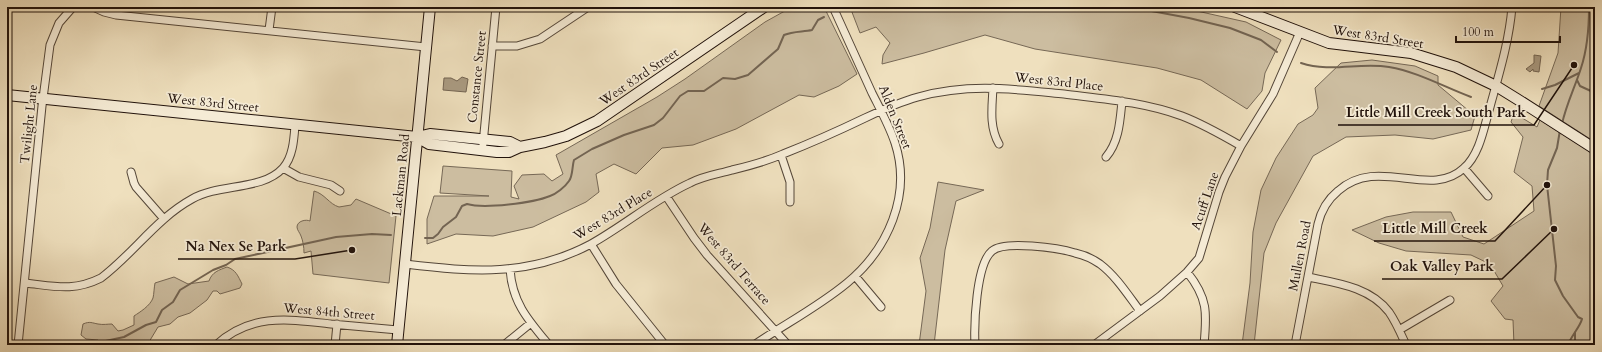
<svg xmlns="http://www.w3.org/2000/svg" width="1602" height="352" font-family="Cardo,serif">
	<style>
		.green { fill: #ccbda0; stroke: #766856 }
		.water { fill: #a99a81; stroke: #736452 }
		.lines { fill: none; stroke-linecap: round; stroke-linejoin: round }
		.stream { stroke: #736452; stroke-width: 2 }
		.street-casing { stroke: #544638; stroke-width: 9 }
		.secondary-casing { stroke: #21120b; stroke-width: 12 }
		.street { stroke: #f5ebd5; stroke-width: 7 }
		.secondary { stroke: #f5ebd5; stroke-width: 10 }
		.labels { text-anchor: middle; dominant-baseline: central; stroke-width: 3.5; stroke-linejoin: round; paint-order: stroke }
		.street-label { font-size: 13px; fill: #21120b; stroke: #f5ebd5 }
		.leader { fill: none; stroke: #21120b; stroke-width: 1.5 }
		.callout-dot { fill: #21120b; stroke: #f5ebd5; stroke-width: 1.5 }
		.callout-label { font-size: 14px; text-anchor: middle; font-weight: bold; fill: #21120b; stroke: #f5ebd5; stroke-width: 3.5; stroke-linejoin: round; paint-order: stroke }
	</style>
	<rect width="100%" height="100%" fill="#efe0be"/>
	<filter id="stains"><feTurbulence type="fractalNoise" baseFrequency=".005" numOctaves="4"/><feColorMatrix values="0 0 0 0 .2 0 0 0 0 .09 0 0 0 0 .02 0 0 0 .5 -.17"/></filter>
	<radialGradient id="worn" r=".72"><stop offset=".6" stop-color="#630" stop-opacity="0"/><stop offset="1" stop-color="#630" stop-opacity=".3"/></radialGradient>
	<!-- green -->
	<path class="green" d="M792 7H824L857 74 839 86 814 97 799 95 736 129 693 145 662 148 636 174 614 164 596 174 599 192 586 202 533 227 493 236 456 234 427 244V219L434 196H489L440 193 443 166 512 171 511 197 519 199 514 186 522 175 544 174 552 181 563 174 556 155 657 97 685 79 765 22Z
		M850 7H1179L1246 22 1281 40 1265 73 1262 91 1247 109 1201 80 1157 68 1035 49 985 35 924 53 882 64 883 55 890 43 876 27 860 33Z
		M1561 7H1595V142L1539 106 1558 53Z
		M1372 60 1415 66 1438 76V85L1475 116 1471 130 1433 139 1395 135 1346 137 1313 156 1276 223 1264 253 1254 345H1242L1250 283 1253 232 1261 190 1276 158 1298 124 1313 115 1318 108 1315 88 1341 63Z
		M1514 113 1537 127 1540 120 1595 155V345H1514L1513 320 1505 319 1491 301 1503 286 1490 264 1471 255 1406 251 1379 243 1352 230 1386 217 1413 212H1451L1463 237 1484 244 1534 211 1532 186 1514 172 1523 137 1511 122Z
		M938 182 984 190 956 201 945 250 934 345H919L926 291 920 258 930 228Z
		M314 191C325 194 329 204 339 207L351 205 356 199 396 216 389 283 313 274 311 251 304 253C304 247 303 241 301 236 300 233 297 230 297 227 297 221 306 219 310 221Z
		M227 267C236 270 238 276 242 284L240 288 220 294 217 291H213L207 300 190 313 178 317 170 324 158 327 149 342 140 345H101L98 340 86 339 81 335 83 324C90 321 92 323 98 324 103 325 108 324 112 324L118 331 123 330 134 325V316C140 312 150 306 153 298 154 294 154 288 155 283L174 277 188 284 209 281C212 272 219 270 227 267Z"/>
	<!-- water -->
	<path class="water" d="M1534 55 1541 56 1539 72 1533 71V69L1530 72 1526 69 1534 63Z
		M462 77 468 79 466 92 443 90 444 78H451L457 81Z"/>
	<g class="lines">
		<!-- stream -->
		<path class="stream" d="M1130 7 1189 18 1230 28 1261 40 1277 52
			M1301 63C1331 73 1359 62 1389 67 1418 72 1444 87 1471 97
			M1577 80 1580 86 1593 92
			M1542 89 1555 85 1579 73
			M1562 124C1566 105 1575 87 1581 68 1587 50 1589 27 1589 7
			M1560 130 1557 148 1548 170 1547 185 1556 266 1555 280 1563 296 1578 317 1582 319C1580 327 1571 336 1568 345
			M425 238H433L438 234 443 227 456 217 462 206 467 204C484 209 533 203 550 196 556 194 565 187 569 181 573 176 572 166 574 160L592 149 624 135 654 125 663 118 680 96 688 91H704L723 78 735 79 748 75 778 49 784 35C793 31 803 32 812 30L818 20 824 17
			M1575 332V345
			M87 345 124 337 146 325 156 322 162 310 173 302 180 290 213 270 226 265 235 259 336 237 372 234 391 235"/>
		<!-- street casing -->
		<g class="street-casing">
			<path id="street" d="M93 7 104 12 116 15 426 47
				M269 30 272 7
				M492 46H517L540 39 588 7
				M993 88C992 107 989 127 999 144
				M483 144 496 7
				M781 155 790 182V202
				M1106 157C1119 142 1120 121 1122 101
				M283 168 299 177 331 185 340 191
				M1464 168 1488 196
				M131 172 134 183 136 187 164 219
				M666 196 694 238 707 255 788 345
				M591 244 616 284 665 345
				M405 264C473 272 529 277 591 244 625 225 655 199 690 183 703 176 718 174 732 170 749 166 767 161 783 154 811 143 838 131 865 118 882 110 900 102 918 97 969 83 1012 89 1064 94 1104 99 1144 102 1182 116 1203 124 1222 135 1241 146
				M510 269C512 302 528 320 549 345
				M1187 272C1208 298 1207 313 1204 345
				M855 276 881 307
				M1308 277C1337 283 1370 287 1389 312 1396 322 1401 334 1406 345
				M25 283C54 286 73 292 101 278 133 254 157 218 192 199 220 183 262 191 283 168 293 157 294 139 295 125
				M1399 330 1450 300
				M18 345 42 106 50 45 59 23 73 7
				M216 345C251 313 288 319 331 324 354 326 376 328 398 330
				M335 345 337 324
				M504 345 531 323
				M754 345C785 324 818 307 847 283 888 249 912 195 895 143 889 125 880 109 872 93 859 64 846 36 833 7
				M975 345C974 325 976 264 992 251 1004 240 1059 248 1075 253 1084 255 1093 259 1100 264 1116 276 1128 295 1140 311
				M1094 345 1160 296 1187 272 1199 258 1219 192 1225 177 1241 146 1273 94 1300 32
				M1295 345 1318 224C1321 211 1327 200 1338 191 1378 155 1430 200 1464 168 1480 154 1484 127 1490 107 1499 74 1509 42 1512 7"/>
		</g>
		<!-- secondary casing -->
		<g class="secondary-casing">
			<path id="secondary" d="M1235 7 1329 43 1411 53 1456 67 1496 86 1517 99 1595 149
				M7 95 417 137 430 134 510 142 520 147
				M417 137 429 144 497 152H509L520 147 545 142 566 136 597 121 764 7
				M397 345 430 7"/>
		</g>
		<!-- street -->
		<use href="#street" class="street"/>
		<!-- secondary -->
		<use href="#secondary" class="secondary"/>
	</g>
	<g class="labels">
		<!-- street labels -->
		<g class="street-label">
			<text transform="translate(1378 37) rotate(9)">West 83rd Street</text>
			<text transform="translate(477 77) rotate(-84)">Constance Street</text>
			<text transform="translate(639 77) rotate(-34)">West 83rd Street</text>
			<text transform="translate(1059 82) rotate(6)">West 83rd Place</text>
			<text transform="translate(213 103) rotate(6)">West 83rd Street</text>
			<text transform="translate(895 117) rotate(68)">Alden Street</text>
			<text transform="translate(29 124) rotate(-84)">Twilight Lane</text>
			<text transform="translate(401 175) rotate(-84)">Lackman Road</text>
			<text transform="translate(1205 201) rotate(-71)">Acuff Lane</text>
			<text transform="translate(613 214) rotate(-31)">West 83rd Place</text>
			<text transform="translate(1300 256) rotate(-79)">Mullen Road</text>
			<text transform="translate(734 264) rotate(49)">West 83rd Terrace</text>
			<text transform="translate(329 312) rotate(5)">West 84th Street</text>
		</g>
	</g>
	<!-- callouts -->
	<path class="leader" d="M1574 65L1534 125H1338M1547 185L1495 241H1374M352 250L295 259H178M1554 229L1502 279H1382"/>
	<g class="callout-dot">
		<circle cx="1574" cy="65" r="4"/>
		<circle cx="1547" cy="185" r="4"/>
		<circle cx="352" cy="250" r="4"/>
		<circle cx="1554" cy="229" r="4"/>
	</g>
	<g class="callout-label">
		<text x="1436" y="117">Little Mill Creek South Park</text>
		<text x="1435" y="233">Little Mill Creek</text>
		<text x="236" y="251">Na Nex Se Park</text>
		<text x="1442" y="271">Oak Valley Park</text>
	</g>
	<!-- margin -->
	<rect width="1602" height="352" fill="none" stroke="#efe0be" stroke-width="24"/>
	<rect x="8" y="8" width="1586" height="336" fill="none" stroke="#21120b" stroke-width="2"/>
	<rect x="12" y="12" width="1578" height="328" fill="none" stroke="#21120b"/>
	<!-- scale -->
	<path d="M1456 36v6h104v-6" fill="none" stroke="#21120b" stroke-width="2"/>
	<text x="1462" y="36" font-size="12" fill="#21120b" stroke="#f5ebd5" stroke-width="3" paint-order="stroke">100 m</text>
	<rect width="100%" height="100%" filter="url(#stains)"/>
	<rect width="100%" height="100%" fill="url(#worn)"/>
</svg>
